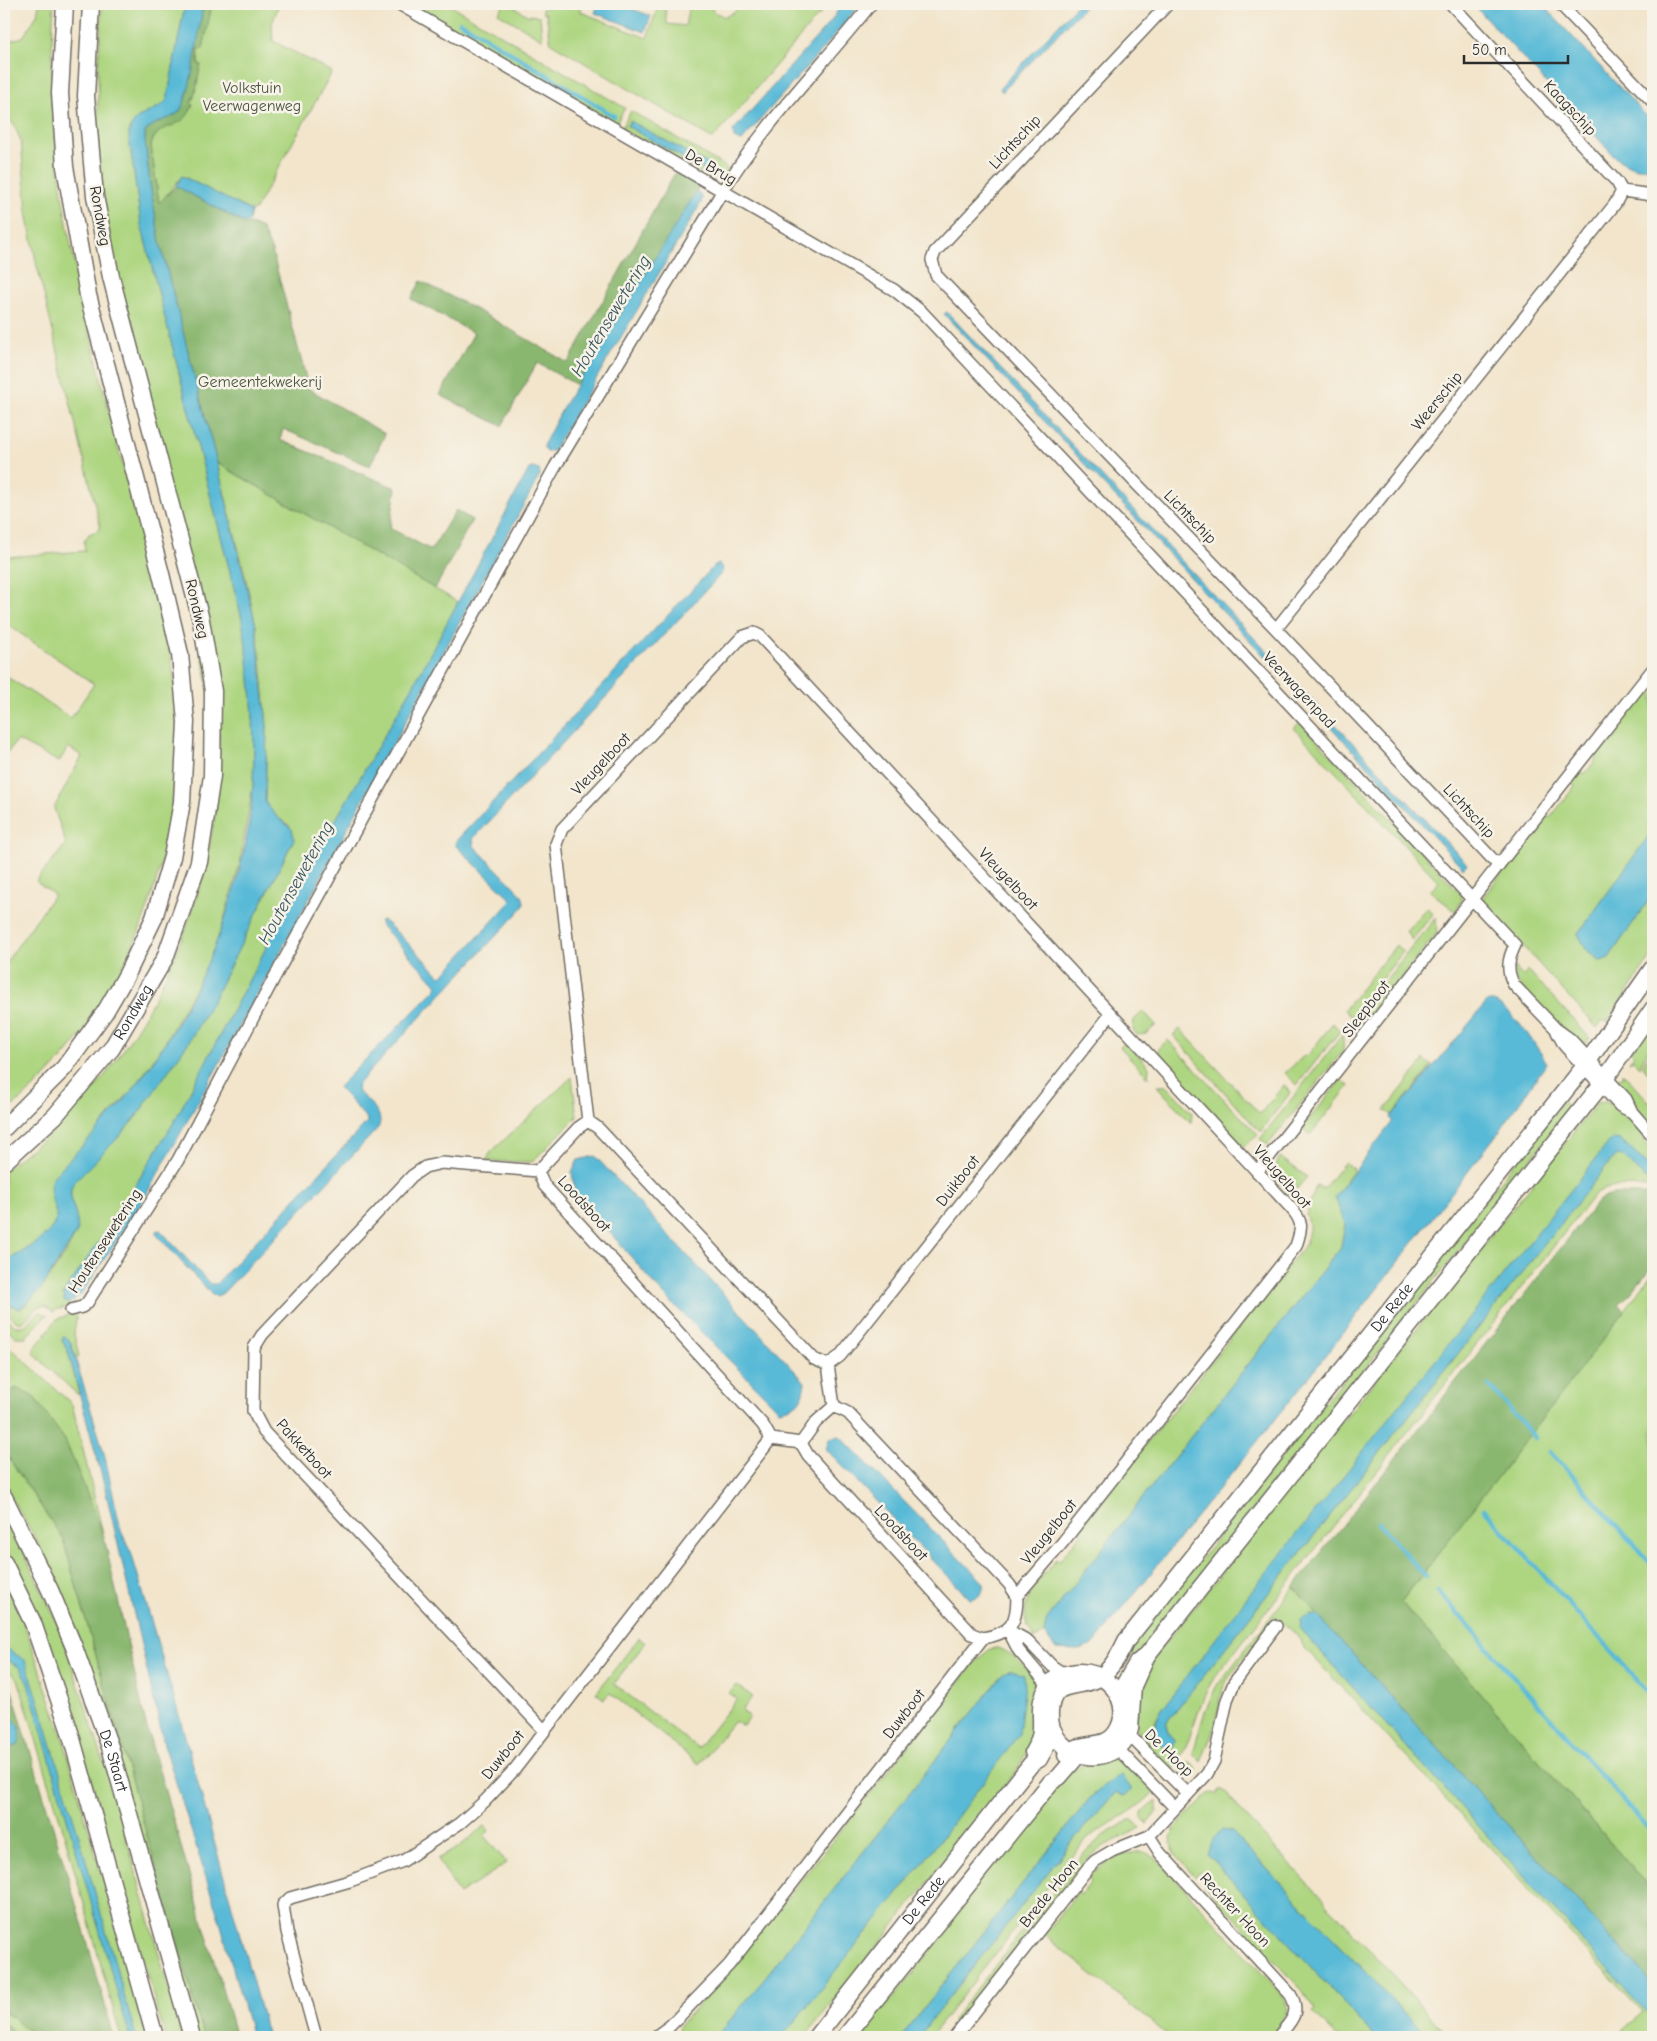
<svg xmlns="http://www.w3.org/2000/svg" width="1657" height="2041" font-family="'Comic Neue',sans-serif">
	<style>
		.green { fill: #aed681; stroke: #6c8056; fill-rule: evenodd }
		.forest { fill: #8ab76f; stroke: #5a714d }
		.water { fill: #59bad7; stroke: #427281 }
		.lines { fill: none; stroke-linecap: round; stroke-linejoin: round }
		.stream { stroke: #59bad7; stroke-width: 4.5 }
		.minor-casing { stroke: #716c63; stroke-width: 14 }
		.secondary-casing { stroke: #716c63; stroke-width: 19 }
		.minor { stroke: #fff; stroke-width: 11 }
		.secondary { stroke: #fff; stroke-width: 16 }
		.labels { text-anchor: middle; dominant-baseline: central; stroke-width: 5; stroke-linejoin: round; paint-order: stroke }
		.park-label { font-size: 16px; fill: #4c5640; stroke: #f7f3e8 }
		.street-label { font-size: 16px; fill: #2b2b2b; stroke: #f7f3e8 }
		.water-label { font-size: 18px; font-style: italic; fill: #39565f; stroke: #f7f3e8 }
	</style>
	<rect width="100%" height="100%" fill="#f7f3e8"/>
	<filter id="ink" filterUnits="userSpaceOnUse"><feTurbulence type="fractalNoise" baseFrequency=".02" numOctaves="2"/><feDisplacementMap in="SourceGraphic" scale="10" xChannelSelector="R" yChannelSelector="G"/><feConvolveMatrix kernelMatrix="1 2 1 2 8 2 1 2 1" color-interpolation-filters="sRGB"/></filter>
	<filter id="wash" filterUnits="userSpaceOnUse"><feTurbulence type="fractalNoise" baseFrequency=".0096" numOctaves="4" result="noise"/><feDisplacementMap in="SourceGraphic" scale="20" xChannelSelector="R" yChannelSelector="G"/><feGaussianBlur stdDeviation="1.12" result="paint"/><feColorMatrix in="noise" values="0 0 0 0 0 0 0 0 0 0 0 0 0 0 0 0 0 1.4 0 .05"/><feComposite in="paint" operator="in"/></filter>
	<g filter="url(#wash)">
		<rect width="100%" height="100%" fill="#f2e5cc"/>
		<!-- green -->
		<path class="green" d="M39 4H54C45 128 66 234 95 354 105 394 114 435 125 474 136 514 146 554 157 594 165 627 173 659 176 693 187 848 130 1017 4 1113V965L54 895 36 881 66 844 54 808 82 756 68 747 59 762 17 740 8 752 4 750V675L71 718 94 684 5 623 6 557 85 551 84 542 89 534 99 530 100 525 36 262 27 212 21 141 14 125 4 113V42L23 37 37 15Z
			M102 4H185L167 100 164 104 139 117 129 129V137L141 224 241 615 247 647 252 700 254 737 253 786 240 863 221 930 207 967 165 1042 137 1084 102 1124 53 1204C54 1209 57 1214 56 1219 54 1235 17 1255 4 1262V1171C21 1155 42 1142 59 1126 140 1050 198 930 214 820 218 792 218 763 219 734L118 280 98 168V70Z
			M212 4H279L272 24 273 41 332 72 255 210 251 211 182 176 159 204 151 146C154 128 181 119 191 103 200 88 198 65 198 49L203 48Z
			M424 4H448L625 108 615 125 424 13 422 10Z
			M504 4H510L527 15 540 16 542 39 498 13Z
			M556 4H581V12L647 38 659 4H665L667 24 685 26 688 11 693 4H710L714 12 725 17 737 10 739 4H828L713 139 551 43 546 13H543L542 9Z
			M631 111 726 167 728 172 713 178 708 177 621 129ZM630 121 708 164 709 167 704 170 627 126Z
			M217 463 458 602 413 686 313 859 173 1124 114 1220 63 1294 70 1307 58 1309 53 1312 46 1306H40L23 1322H17L4 1310V1298L11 1305 20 1309 23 1307C37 1296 79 1241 77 1224 77 1210 66 1196 73 1183L116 1140 136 1117 188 1043 212 1002 294 839 289 825 277 817 265 802 267 726 261 659 256 626 245 575Z
			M1653 688V830L1578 934 1586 949 1600 961 1608 959 1653 894V954L1607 1022 1603 1020 1597 1028 1481 900 1546 815 1550 818 1575 786 1572 783 1581 771 1585 774 1597 758 1594 756 1639 698 1643 701Z
			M1300 722 1462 895V900L1455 911 1430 891 1439 882 1294 728Z
			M1427 907 1433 914 1412 940 1406 931Z
			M1436 917 1437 933 1369 1019 1353 1021Z
			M1396 945 1403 952 1351 1017 1344 1010Z
			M1514 966 1522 976 1528 970 1590 1038 1583 1046C1567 1032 1523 995 1516 978 1514 975 1514 970 1514 966Z
			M1143 1011 1156 1025 1146 1034 1137 1035 1133 1030 1134 1020Z
			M1333 1023 1340 1031 1297 1085 1285 1073 1305 1055 1307 1056Z
			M1653 1027V1039L1640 1067 1633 1060 1629 1062 1634 1055 1631 1052 1632 1050Z
			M1180 1029 1260 1114 1284 1085 1290 1093 1260 1132 1173 1035Z
			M1343 1034V1051L1268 1145 1260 1139Z
			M1168 1040 1258 1135 1242 1148 1157 1057 1159 1048Z
			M1126 1042 1149 1067 1148 1077 1120 1047Z
			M1653 1046V1079L1643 1066Z
			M1423 1059 1432 1066 1392 1115 1385 1110 1423 1062Z
			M1623 1073 1653 1106V1128L1620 1085 1618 1078 1623 1077Z
			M572 1077 577 1117 532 1162 486 1161 491 1152Z
			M1341 1080 1349 1086 1310 1135 1302 1128Z
			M1157 1086H1167L1192 1113 1191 1123Z
			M1563 1102 1571 1108 1137 1657 1128 1651Z
			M1606 1102C1617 1105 1631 1117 1638 1126 1644 1135 1641 1142 1653 1149V1170L1613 1140 1610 1141 1162 1709 1155 1722 1174 1745 1175 1741C1169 1734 1163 1728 1169 1719L1612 1159 1616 1155C1631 1155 1638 1179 1653 1179V1187C1633 1187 1612 1183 1595 1194L1214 1678C1195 1707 1193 1742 1173 1770L1165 1765 1142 1742 1136 1725 1138 1692 1155 1656 1597 1103Z
			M1280 1157 1307 1177 1292 1194H1288C1276 1180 1271 1174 1280 1157Z
			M1345 1162 1354 1170 1335 1197 1345 1224 1341 1247 1047 1619 1044 1633 1034 1640C1032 1634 1028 1628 1026 1622 1021 1597 1042 1577 1056 1559L1059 1561 1082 1532 1079 1528 1305 1245C1308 1235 1312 1224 1306 1215L1315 1189 1317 1185 1323 1189Z
			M1653 1273V1892L1401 1602Z
			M40 1312 47 1315 26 1337H16L4 1326V1316L15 1326H24Z
			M77 1312 74 1334 79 1357 76 1358 70 1341 62 1340 68 1351 79 1394 78 1395 38 1358 34 1353V1349L57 1319Z
			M4 1342 72 1404 103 1533 65 1440 16 1388 4 1397Z
			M4 1451 63 1539 204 2037H196L78 1636 36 1539 4 1486Z
			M4 1518 20 1545 60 1629 112 1787 182 2037H165L77 1729 44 1630 23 1581 4 1544Z
			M4 1581 23 1620 63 1738 147 2037H121L65 1836 18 1679 4 1667Z
			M1294 1587 1318 1616 1310 1615 1300 1629 1653 2019V2037H1615L1643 2012 1304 1647C1298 1634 1287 1626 1275 1617L1228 1678 1223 1688 1215 1726 1201 1762 1193 1753 1205 1711 1216 1687Z
			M639 1638 645 1643 614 1684 698 1748 737 1699 729 1693 737 1685 753 1697 742 1710 749 1717 743 1726 734 1721 699 1764 610 1693 604 1699 596 1693Z
			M997 1648C1010 1650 1034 1672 1035 1686 1035 1695 1031 1705 1030 1714H1035C1033 1736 1028 1752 1016 1771L805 2037H782L1002 1675 752 1994 716 2037H681L678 2027 727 1973 973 1665 990 1649Z
			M1110 1759C1130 1761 1141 1779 1154 1792 1134 1814 1105 1823 1083 1843L930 2037H918L1076 1837 1116 1792 1124 1796 1104 1786 1090 1798 901 2037H853L865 2022 893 1998 941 1938 958 1905 1066 1775 1086 1762Z
			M1188 1762 1192 1763 1198 1769 1190 1774 1179 1773Z
			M1220 1790C1229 1794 1234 1802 1240 1810L1450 2037H1427L1232 1832 1208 1855 1375 2037H1337L1313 2012 1316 2009 1301 1990 1204 1885 1208 1880 1200 1872 1195 1876 1174 1853 1171 1838 1174 1829 1204 1798 1211 1793 1218 1794Z
			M1157 1801V1812L1147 1824 1142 1818V1813Z
			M1130 1820H1134L1141 1828 1104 1846 1085 1861 955 2025 952 2020 1086 1851 1104 1835Z
			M484 1826 489 1831 484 1836 507 1863 459 1894 438 1859 459 1847Z
			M1137 1852 1144 1853 1156 1858 1283 1995C1293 2012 1281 2024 1270 2037H1170L1044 1935 1078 1892 1081 1895 1091 1882 1088 1879C1101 1863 1115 1855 1137 1852Z
			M4 2011 36 2037H20L4 2023Z"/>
		<!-- forest -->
		<path class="forest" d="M203 4H212L203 49H198V64H201L196 89 191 103 193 105C191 108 189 113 187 116 176 129 155 125 151 146L159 203 176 186 244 223 261 227 272 251 309 389 385 434 370 466 283 429 280 440 396 488 390 528 431 550 456 510 472 520 435 589 217 463 160 243 150 184 145 141V133L151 126 179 112 187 96Z
			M675 173 690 179 698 186 696 193 577 385 537 363 502 426 440 395 474 333 411 299 421 281 477 310 568 363Z
			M1613 1194H1653V1265L1631 1293 1619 1304 1625 1311 1401 1602 1653 1892V1985L1318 1616 1294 1587 1598 1201 1606 1196Z
			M16 1388 34 1397 65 1440 103 1533 146 1725 236 2037H204L63 1539 4 1451V1397Z
			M4 1677 10 1684 85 1934 114 2037H36L4 2011Z
			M4 2023 20 2037H4Z"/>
		<!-- water -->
		<path class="water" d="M185 4H203C200 24 191 102 178 113 168 121 157 119 145 132V141L150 184 160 243 217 463 256 626 267 726 265 802 277 817 292 829 294 839 212 1002 188 1043 136 1117 116 1140 73 1183C65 1199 81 1216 77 1232L42 1288 20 1309 11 1305 4 1298V1262C18 1255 59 1233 56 1214 54 1202 46 1189 53 1177 81 1146 112 1117 137 1084 199 1002 247 888 253 785 256 728 251 671 241 615L141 224 129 137C129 112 155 115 167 100Z
			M588 4H625V6L651 16 645 32 595 13 597 7Z
			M842 4H860C823 51 781 95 742 141L734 138 733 131 831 21Z
			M1078 4H1087L1002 92 1000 88Z
			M1473 4H1542L1653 123V165C1639 172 1629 166 1616 158Z
			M630 121 708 164 709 168 704 170 627 126Z
			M182 176 251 211 249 221 244 223 176 186Z
			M698 192 702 198 701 203C652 286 602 368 553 451L547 452 544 448V444L566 402 688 205 696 193Z
			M947 312 1467 864 1463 868 944 314Z
			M532 468 539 470 540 475 218 1066 141 1204 82 1293 70 1303 64 1302 63 1294 114 1220 173 1124 313 859 413 686 529 469Z
			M719 564 723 569 721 574 473 839 474 846 522 895 524 902 523 907 358 1084 357 1091C367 1101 386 1113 378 1128L223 1293 217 1296 212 1295 156 1234V1231L160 1230 210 1284H216L367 1122V1119L338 1087 435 990 437 985 380 924V921L383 920 403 938 440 976 444 974 511 901 510 898 456 846V841L715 565Z
			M1653 830V894L1608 959 1600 961 1586 949 1578 934Z
			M1488 1001C1508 1001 1537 1047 1547 1063L1501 1129 1295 1395 1093 1645 1079 1650 1056 1649 1044 1633 1047 1619 1341 1247 1345 1224 1335 1197 1393 1121 1390 1118Z
			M1616 1139 1622 1141 1653 1170V1179C1639 1182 1631 1156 1617 1155L1612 1159 1169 1719C1163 1728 1169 1734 1175 1741L1174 1745 1169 1749C1150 1741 1154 1723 1162 1709L1259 1582 1610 1141Z
			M595 1156 805 1382C802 1402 799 1406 779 1410L663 1294 575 1192 572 1172 578 1160Z
			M64 1336 70 1341 104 1453 121 1531 131 1552 185 1736 268 2037H252L221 1925 164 1744 105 1488 68 1351 62 1340Z
			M840 1436 984 1583C983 1594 980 1597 970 1599L826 1449 829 1438Z
			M1310 1615 1318 1616 1653 1985V2019L1300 1629 1301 1620Z
			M4 1647 25 1660 36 1692 85 1857 136 2037H130L28 1684 20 1668 4 1658Z
			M1011 1670 1024 1675 1025 1685 1019 1734 926 1859 782 2037H716L752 1994 1002 1675Z
			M9 1717C21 1722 23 1734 18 1745L12 1747H4V1723Z
			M1121 1775 1131 1788V1791L1124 1796 1116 1792 1076 1837 918 2037H901L1090 1798 1104 1786Z
			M1222 1830 1232 1832 1427 2037H1375L1208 1855 1213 1839Z"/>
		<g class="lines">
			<!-- stream -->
			<path class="stream" d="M460 22 614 116
				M704 165 715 171
				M1489 1385 1535 1438
				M1550 1452 1653 1566
				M1484 1509 1653 1698
				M1378 1523 1425 1576
				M1438 1591 1653 1834"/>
		</g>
	</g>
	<g filter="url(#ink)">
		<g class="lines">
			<!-- minor casing -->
			<g class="minor-casing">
				<path id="minor" d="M399 4 894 290 922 312 1515 945C1508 959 1506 971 1514 985L1556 1029 1570 1039 1626 1099 1632 1112 1653 1136
					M1168 4 935 252 932 260 936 275 1276 629 1499 866
					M1451 4 1617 182 1622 191 1653 195
					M1560 4 1653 102
					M1276 629 1615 204 1622 191
					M1557 1032 1564 1045 1620 1106 1632 1112
					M588 1121 556 844 562 829 742 637 754 633 760 636 1290 1207C1304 1222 1302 1228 1296 1246L1063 1542 1017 1596
					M538 1171 442 1163 425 1167 412 1176 262 1335 254 1348 253 1411 264 1432 544 1730
					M1257 1172 1653 669
					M71 1310 82 1307 87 1303 178 1160 273 980 555 467 722 192C764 123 821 67 871 4
					M828 1365 840 1356 1111 1014
					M801 1443 816 1422 834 1406
					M1008 1630 1028 1641 1052 1666 1064 1674
					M1008 1630 1019 1651 1049 1686
					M983 1638 972 1634 808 1455 801 1443 771 1439 763 1425 544 1185 538 1171 578 1128 588 1121 598 1128 814 1359 828 1365 834 1406 848 1413 1009 1584 1017 1596
					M983 1638C1011 1633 1017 1624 1017 1596
					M1128 1734 1188 1794
					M1117 1748 1175 1808
					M1149 1836 1160 1853 1290 1994C1302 2013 1290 2022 1278 2037
					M316 2037 287 1932 283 1905 290 1898 350 1881 403 1861 460 1823 485 1801 515 1769 771 1439
					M655 2037 670 2026 729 1965 983 1638
					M955 2037 1088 1868 1095 1861 1112 1851 1149 1836 1207 1774 1214 1761 1227 1700 1234 1683 1276 1626"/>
			</g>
			<!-- secondary casing -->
			<g class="secondary-casing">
				<g id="secondary">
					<path d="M4 1128 64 1068 105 1012 126 976 154 918 172 857 182 802 186 722 180 654 161 574 88 295 65 167 60 93 65 4"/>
					<path id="s1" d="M4 1162 55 1116 112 1048 165 958 199 862 212 776 213 691 201 620 111 277 95 196 86 96 91 4"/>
					<path id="s2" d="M4 1497 50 1590 74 1647 110 1747 192 2037"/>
					<path d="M4 1563 33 1623 70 1732 155 2037"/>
					<path id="s3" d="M1147 1655 1133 1686 1130 1729C1116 1774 1047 1760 1050 1712 1052 1679 1075 1689 1095 1680 1109 1673 1120 1654 1126 1641L1584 1067 1653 968"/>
					<path d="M1118 1695 1137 1663 1147 1655 1601 1085 1653 1009"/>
					<path d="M1033 1752C1037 1745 1041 1738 1041 1730 1042 1711 1037 1701 1051 1683 1056 1677 1063 1674 1071 1673 1106 1665 1136 1703 1116 1733 1104 1751 1080 1739 1066 1755"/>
					<path id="s4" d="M816 2037 1031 1764 1039 1759 1054 1732"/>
					<path d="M845 2037 1051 1782 1059 1777 1078 1755"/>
				</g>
			</g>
			<!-- minor -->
			<use href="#minor" class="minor"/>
			<!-- secondary -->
			<use href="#secondary" class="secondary"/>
		</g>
	</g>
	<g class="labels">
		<!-- park labels -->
		<g class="park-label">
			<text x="252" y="88">Volkstuin<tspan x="252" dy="18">Veerwagenweg</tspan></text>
			<text x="260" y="382">Gemeentekwekerij</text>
		</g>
		<!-- street labels -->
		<g class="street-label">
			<text transform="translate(1570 108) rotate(47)">Kaagschip</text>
			<text transform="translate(1015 142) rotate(-47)">Lichtschip</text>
			<text transform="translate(711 167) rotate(30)">De Brug</text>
			<text transform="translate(100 216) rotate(80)">Rondweg</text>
			<text transform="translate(1437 401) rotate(-51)">Weerschip</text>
			<text transform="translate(1190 517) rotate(46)">Lichtschip</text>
			<text transform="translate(197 609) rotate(77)">Rondweg</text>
			<text transform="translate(1299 690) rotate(47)">Veerwagenpad</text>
			<text transform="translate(601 764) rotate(-47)">Vleugelboot</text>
			<text transform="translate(1469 811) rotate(47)">Lichtschip</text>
			<text transform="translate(1008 879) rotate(47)">Vleugelboot</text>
			<text transform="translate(1366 1009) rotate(-52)">Sleepboot</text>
			<text stroke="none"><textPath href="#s1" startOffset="199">Rondweg</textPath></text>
			<text transform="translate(1282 1177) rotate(49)">Vleugelboot</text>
			<text transform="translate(958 1181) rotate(-52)">Duikboot</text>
			<text transform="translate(584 1204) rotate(48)">Loodsboot</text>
			<text transform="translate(105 1241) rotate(-57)">Houtensewetering</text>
			<text stroke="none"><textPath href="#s3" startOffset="735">De Rede</textPath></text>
			<text transform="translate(304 1449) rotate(48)">Pakketboot</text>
			<text transform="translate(1049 1532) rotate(-51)">Vleugelboot</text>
			<text transform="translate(901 1533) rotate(47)">Loodsboot</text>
			<text transform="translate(904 1714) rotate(-52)">Duwboot</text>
			<text transform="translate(1169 1753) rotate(44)">De Hoop</text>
			<text transform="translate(503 1755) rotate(-51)">Duwboot</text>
			<text stroke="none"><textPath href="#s2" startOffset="286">De Staart</textPath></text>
			<text transform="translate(1049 1893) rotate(-51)">Brede Hoon</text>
			<text stroke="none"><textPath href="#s4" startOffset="174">De Rede</textPath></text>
			<text transform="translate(1235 1910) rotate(47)">Rechter Hoon</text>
		</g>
		<!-- water labels -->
		<g class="water-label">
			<text transform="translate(611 316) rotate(-59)">Houtensewetering</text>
			<text transform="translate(296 883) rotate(-61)">Houtensewetering</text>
		</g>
	</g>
	<!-- margin -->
	<rect width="1657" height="2041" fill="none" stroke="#f7f3e8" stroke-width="20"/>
	<!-- scale -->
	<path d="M1464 55v8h104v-8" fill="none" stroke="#2b2b2b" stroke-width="2.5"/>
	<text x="1472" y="55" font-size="15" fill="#2b2b2b" stroke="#f7f3e8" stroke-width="4" paint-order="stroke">50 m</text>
</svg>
